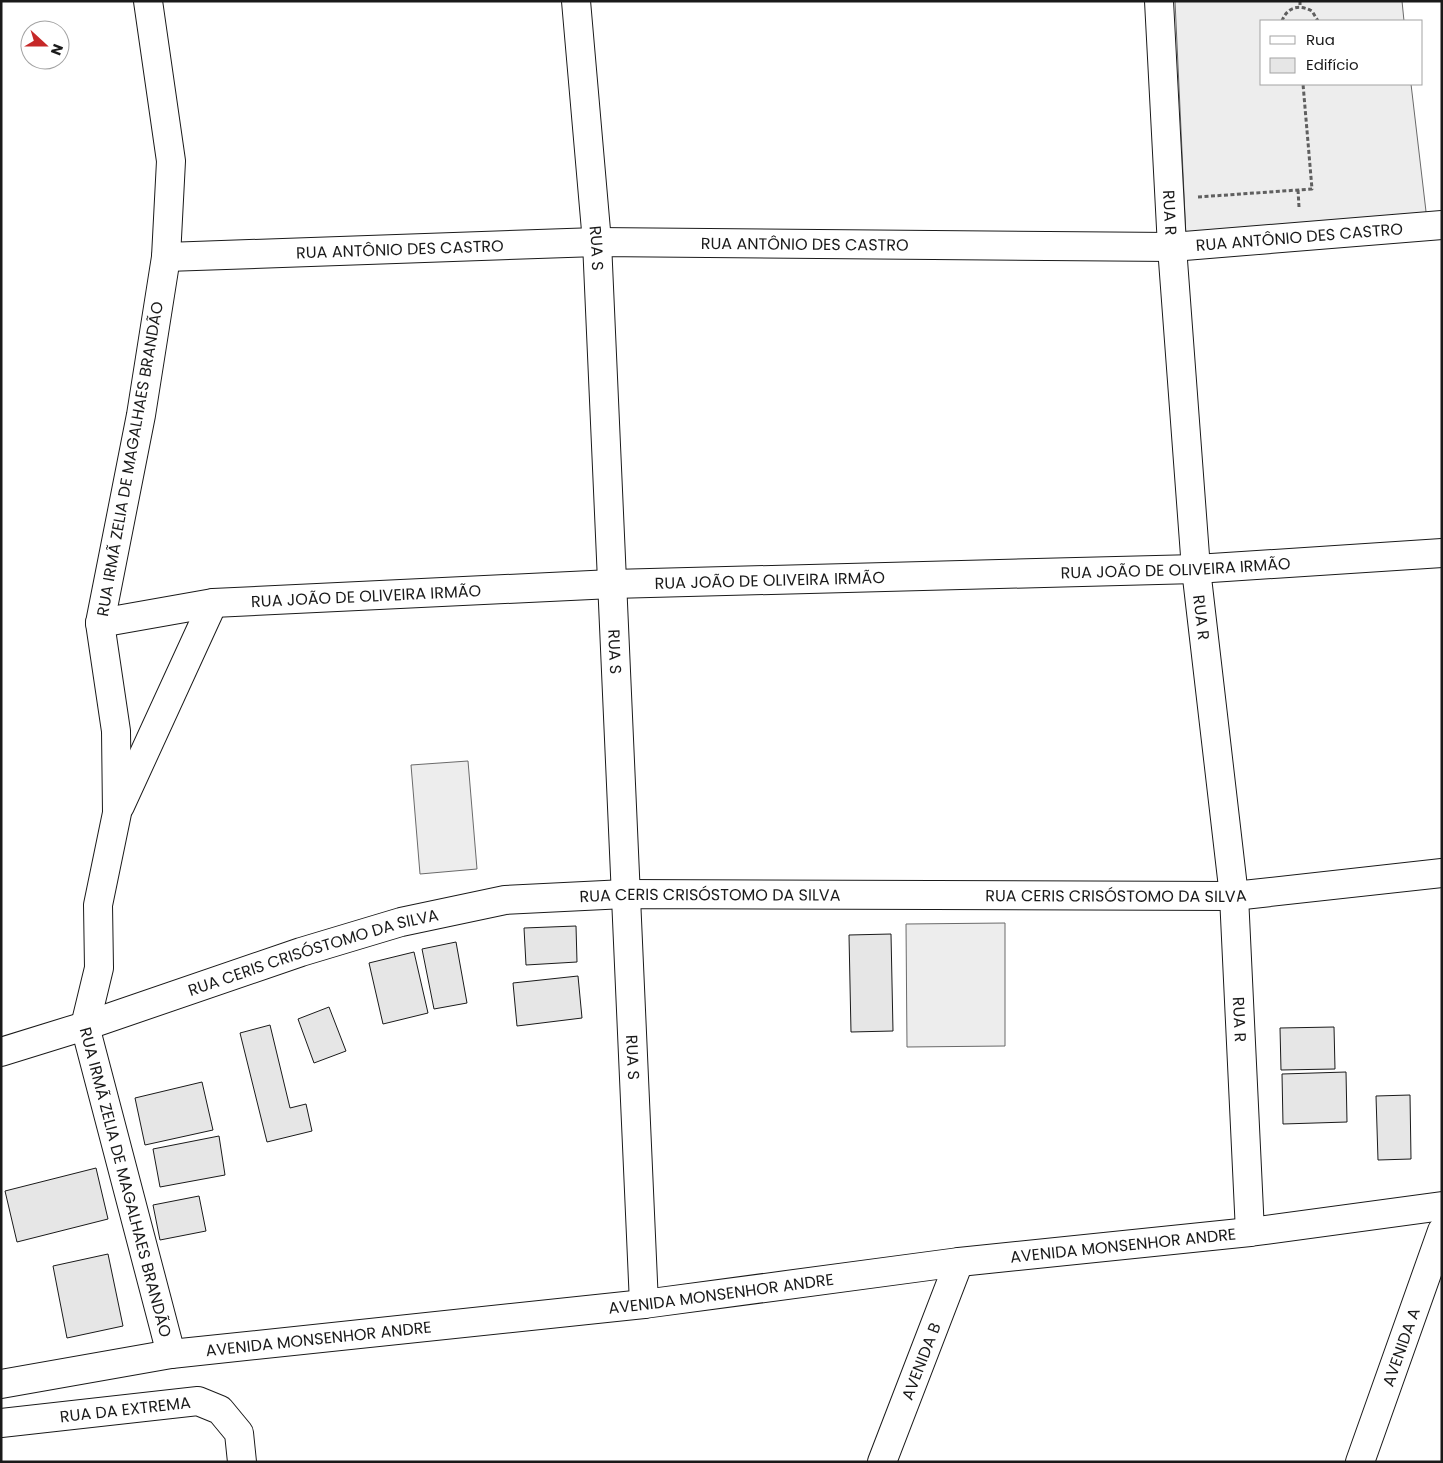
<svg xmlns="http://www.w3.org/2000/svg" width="1443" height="1463" font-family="Poppins,sans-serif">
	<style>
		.built { fill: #ededed; stroke: #6a6a6a }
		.building { fill: #e6e6e6; stroke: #1a1a1a }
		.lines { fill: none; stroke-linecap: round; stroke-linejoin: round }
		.minor-casing { stroke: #1a1a1a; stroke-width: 30 }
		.major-casing { stroke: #1a1a1a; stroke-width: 30 }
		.path { stroke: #5f5f5f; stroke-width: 3; stroke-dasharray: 4 2.5; stroke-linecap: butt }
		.minor { stroke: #fff; stroke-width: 28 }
		.major { stroke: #fff; stroke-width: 28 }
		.labels { text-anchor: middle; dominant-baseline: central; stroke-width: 4; stroke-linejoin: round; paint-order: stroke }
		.street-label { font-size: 16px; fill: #1a1a1a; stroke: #fff }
	</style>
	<rect width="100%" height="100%" fill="#fff"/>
	<!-- built -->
	<path class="built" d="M1175 1H1402L1404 21H1262V84H1411L1427 220 1186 237Z
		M468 761 477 869 420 874 411 765Z
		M1005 923V1046L907 1047 906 924Z"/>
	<!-- building -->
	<path class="building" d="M576 926 577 962 526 965 524 928Z
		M891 934 893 1031 851 1032 849 935Z
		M456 942 467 1003 434 1009 422 949Z
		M414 952 428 1013 383 1024 369 963Z
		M578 976 582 1018 517 1026 513 983Z
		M329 1007 346 1051 314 1063 298 1019Z
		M270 1025 290 1108 306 1104 312 1131 267 1142 240 1033Z
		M1334 1027 1335 1069 1281 1070 1280 1028Z
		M1346 1072 1347 1122 1283 1124 1282 1074Z
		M202 1082 213 1130 145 1145 135 1098Z
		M1410 1095 1411 1159 1378 1160 1376 1096Z
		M219 1136 225 1175 160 1187 153 1149Z
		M96 1168 108 1219 17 1242 5 1191Z
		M199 1196 206 1231 160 1240 153 1205Z
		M108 1254 123 1326 67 1338 53 1266Z"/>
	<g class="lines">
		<!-- minor casing -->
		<g class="minor-casing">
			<g id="minor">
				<path id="s1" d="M148 1 171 161 166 257 141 415 100 623 116 731 117 813 98 905 99 968 85 1026 171 1354"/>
				<path id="s2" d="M576 1 597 242 644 1304"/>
				<path id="s3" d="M1159 1 1172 247 1196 569 1234 896 1250 1232"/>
				<path id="s4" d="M166 257 597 242 1172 247 1442 225"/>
				<path id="s5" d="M100 623 213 603 612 584 1196 569 1442 553"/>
				<path d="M120 806 213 603"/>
				<path id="s6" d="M1 1052 85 1026 301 952 401 922 505 900 625 894 1234 896 1442 873"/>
				<path id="s7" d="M1 1423 198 1401 220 1410 239 1433 242 1462"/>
				<path id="s8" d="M882 1462 959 1262"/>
				<path id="s9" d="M1360 1462 1442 1231"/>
			</g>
		</g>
		<!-- major casing -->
		<g class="major-casing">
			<g id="major">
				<path id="s10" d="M1 1384 171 1354 644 1304 959 1262 1250 1232 1442 1206"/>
			</g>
		</g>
		<!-- path -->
		<path class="path" d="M1300 1V7
			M1282 21C1287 7 1299 4 1312 11L1318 21
			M1298 190 1299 207
			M1198 197 1312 189 1303 84"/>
		<!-- minor -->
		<use href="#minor" class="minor"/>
		<!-- major -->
		<use href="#major" class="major"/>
	</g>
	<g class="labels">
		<!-- street labels -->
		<g class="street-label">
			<text stroke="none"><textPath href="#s3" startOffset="212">RUA R</textPath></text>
			<text stroke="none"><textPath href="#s4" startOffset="1134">RUA ANTÔNIO DES CASTRO</textPath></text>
			<text stroke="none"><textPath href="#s4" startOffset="639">RUA ANTÔNIO DES CASTRO</textPath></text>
			<text stroke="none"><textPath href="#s2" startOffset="248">RUA S</textPath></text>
			<text stroke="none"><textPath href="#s4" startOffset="234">RUA ANTÔNIO DES CASTRO</textPath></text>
			<text transform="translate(130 459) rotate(-80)">RUA IRMÃ ZELIA DE MAGALHAES BRANDÃO</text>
			<text stroke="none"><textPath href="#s5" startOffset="1078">RUA JOÃO DE OLIVEIRA IRMÃO</textPath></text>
			<text stroke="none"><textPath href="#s5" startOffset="672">RUA JOÃO DE OLIVEIRA IRMÃO</textPath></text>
			<text stroke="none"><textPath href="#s5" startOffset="268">RUA JOÃO DE OLIVEIRA IRMÃO</textPath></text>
			<text stroke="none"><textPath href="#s3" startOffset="618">RUA R</textPath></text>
			<text stroke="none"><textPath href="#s2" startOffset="652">RUA S</textPath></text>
			<text stroke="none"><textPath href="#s6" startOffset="1138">RUA CERIS CRISÓSTOMO DA SILVA</textPath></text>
			<text stroke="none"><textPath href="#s6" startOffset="732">RUA CERIS CRISÓSTOMO DA SILVA</textPath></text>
			<text stroke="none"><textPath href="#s6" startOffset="328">RUA CERIS CRISÓSTOMO DA SILVA</textPath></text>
			<text stroke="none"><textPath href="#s3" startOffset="1022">RUA R</textPath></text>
			<text stroke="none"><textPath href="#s2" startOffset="1058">RUA S</textPath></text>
			<text stroke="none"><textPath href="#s1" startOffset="1199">RUA IRMÃ ZELIA DE MAGALHAES BRANDÃO</textPath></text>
			<text stroke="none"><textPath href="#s10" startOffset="1131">AVENIDA MONSENHOR ANDRE</textPath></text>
			<text stroke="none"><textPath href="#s10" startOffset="726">AVENIDA MONSENHOR ANDRE</textPath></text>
			<text stroke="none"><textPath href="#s10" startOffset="321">AVENIDA MONSENHOR ANDRE</textPath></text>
			<text stroke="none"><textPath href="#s9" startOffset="122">AVENIDA A</textPath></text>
			<text stroke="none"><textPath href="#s8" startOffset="108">AVENIDA B</textPath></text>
			<text stroke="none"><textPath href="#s7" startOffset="125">RUA DA EXTREMA</textPath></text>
		</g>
	</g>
	<!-- border -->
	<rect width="1443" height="1463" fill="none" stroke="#1a1a1a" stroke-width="5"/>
	<!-- legend -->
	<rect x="1260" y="20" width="162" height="65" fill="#ffffff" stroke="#a3a3a3"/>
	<rect x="1270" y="36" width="25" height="8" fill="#ffffff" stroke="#a3a3a3"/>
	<text x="1306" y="45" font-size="15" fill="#1a1a1a">Rua</text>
	<rect x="1270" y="58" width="25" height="15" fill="#e6e6e6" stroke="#a3a3a3"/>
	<text x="1306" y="70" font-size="15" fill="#1a1a1a">Edifício</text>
	<!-- north arrow -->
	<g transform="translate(45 45) rotate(111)"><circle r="24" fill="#ffffff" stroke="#a3a3a3"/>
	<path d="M0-4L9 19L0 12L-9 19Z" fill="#c62828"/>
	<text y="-8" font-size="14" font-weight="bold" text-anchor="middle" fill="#1a1a1a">N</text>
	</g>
</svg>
